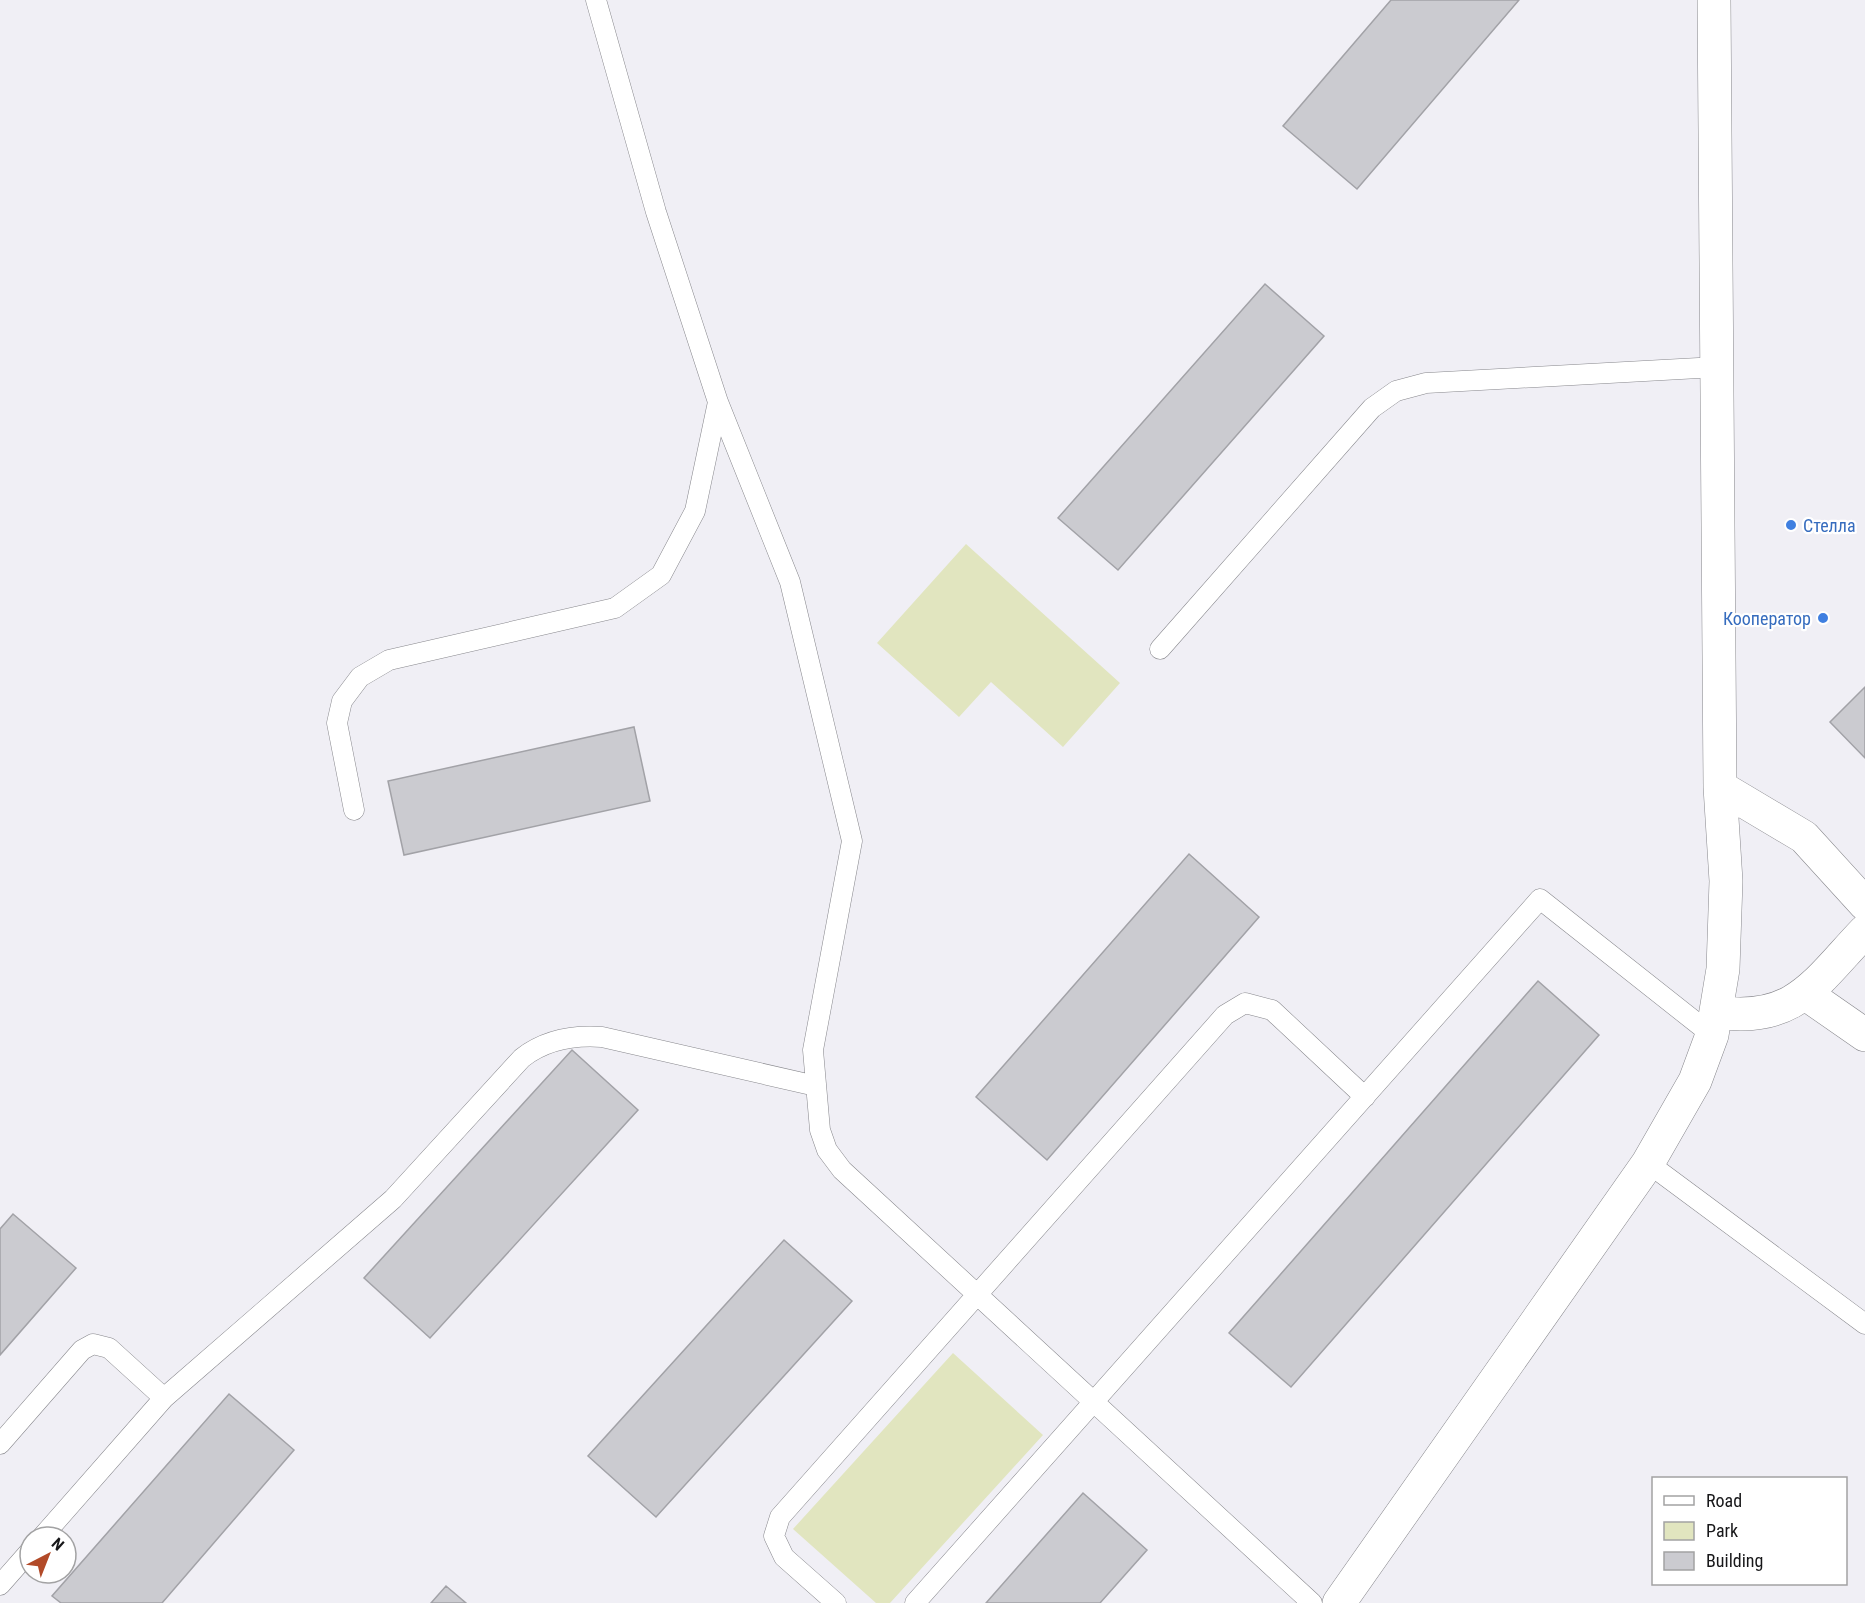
<svg xmlns="http://www.w3.org/2000/svg" width="1865" height="1603" font-family="'Roboto Condensed',sans-serif">
	<style>
		.green { fill: #e1e5bf }
		.building { fill: #cbcbd0; stroke: #a2a2a7; stroke-width: 1.5 }
		.lines { fill: none; stroke-linecap: round; stroke-linejoin: round }
		.service-casing { stroke: #87878c; stroke-width: 21 }
		.minor-casing { stroke: #87878c; stroke-width: 34 }
		.service { stroke: #fff; stroke-width: 20 }
		.minor { stroke: #fff; stroke-width: 33 }
		.shop-dot { fill: #3f7fe0; stroke: #fff; stroke-width: 2 }
		.labels { text-anchor: middle; dominant-baseline: central; stroke-width: 4.5; stroke-linejoin: round; paint-order: stroke }
		.shop-label { font-size: 18px; fill: #366cbe; stroke: #fff; text-anchor: start }
	</style>
	<rect width="100%" height="100%" fill="#f0eff5"/>
	<!-- green -->
	<path class="green" d="M966 544 1120 683 1063 747 991 682 959 717 877 643Z
		M953 1353 1043 1435 890 1603H876L793 1529Z"/>
	<!-- building -->
	<path class="building" d="M1391 0H1519L1357 189 1283 126Z
		M1265 284 1324 336 1118 570 1058 518Z
		M1865 687V758L1830 722Z
		M634 727 650 801 404 855 388 781Z
		M1189 854 1259 917 1047 1160 976 1097Z
		M1538 981 1599 1035 1291 1387 1229 1333Z
		M572 1050 638 1110 430 1338 364 1278Z
		M13 1214 76 1268 0 1355V1229Z
		M784 1240 852 1301 656 1517 588 1456Z
		M229 1394 294 1450 162 1603H61L52 1596Z
		M1083 1493 1147 1550 1100 1603H986Z
		M446 1586 466 1603H431Z"/>
	<g class="lines">
		<!-- service casing -->
		<g class="service-casing">
			<path id="service" d="M596 0 656 212 718 402 790 582 852 841 813 1050 820 1130 827 1150 842 1170 1312 1603
				M1160 649 1372 408 1396 391 1426 383 1717 367
				M354 810 337 723 342 701 360 677 389 660 615 608 661 575 695 511 718 402
				M1648 1163 1865 1324
				M164 1398 393 1199 522 1058C545 1040 574 1035 602 1037L816 1086
				M0 1444 82 1350 93 1344 109 1348 164 1398 42 1537
				M0 1585 30 1551
				M836 1603 784 1557 774 1536 780 1517 1225 1015 1245 1003 1272 1010 1365 1097
				M915 1603 1540 899 1712 1035"/>
		</g>
		<!-- minor casing -->
		<g class="minor-casing">
			<path id="minor" d="M1720 787 1804 837 1865 904
				M1806 994 1865 1035
				M1716 1012C1795 1024 1816 982 1865 931
				M1339 1603 1648 1163 1695 1081 1712 1035 1723 969 1726 881 1720 787 1714 0"/>
		</g>
		<!-- service -->
		<use href="#service" class="service"/>
		<!-- minor -->
		<use href="#minor" class="minor"/>
	</g>
	<!-- markers -->
	<g class="shop-dot">
		<circle cx="1791" cy="525" r="6"/>
		<circle cx="1823" cy="618" r="6"/>
	</g>
	<g class="labels">
		<!-- shop labels -->
		<g class="shop-label">
			<text x="1803" y="525">Стелла</text>
			<text x="1811" y="618" text-anchor="end">Кооператор</text>
		</g>
	</g>
	<!-- legend -->
	<rect x="1652" y="1477" width="195" height="108" fill="#ffffff" stroke="#a2a2a3" stroke-width="1.5"/>
	<rect x="1664" y="1496" width="30" height="9" fill="#ffffff" stroke="#a2a2a3" stroke-width="1.5"/>
	<text x="1706" y="1507" font-size="18" fill="#171719">Road</text>
	<rect x="1664" y="1522" width="30" height="18" fill="#e1e5bf" stroke="#a2a2a3" stroke-width="1.5"/>
	<text x="1706" y="1537" font-size="18" fill="#171719">Park</text>
	<rect x="1664" y="1552" width="30" height="18" fill="#cbcbd0" stroke="#a2a2a3" stroke-width="1.5"/>
	<text x="1706" y="1567" font-size="18" fill="#171719">Building</text>
	<!-- north arrow -->
	<g transform="translate(48 1555) rotate(42)"><circle r="28" fill="#ffffff" stroke="#a2a2a3" stroke-width="1.5"/>
	<path d="M0-4.5L10 22L0 15L-10 22Z" fill="#b24a28"/>
	<text y="-9" font-size="16" font-weight="bold" text-anchor="middle" fill="#171719">N</text>
	</g>
</svg>
